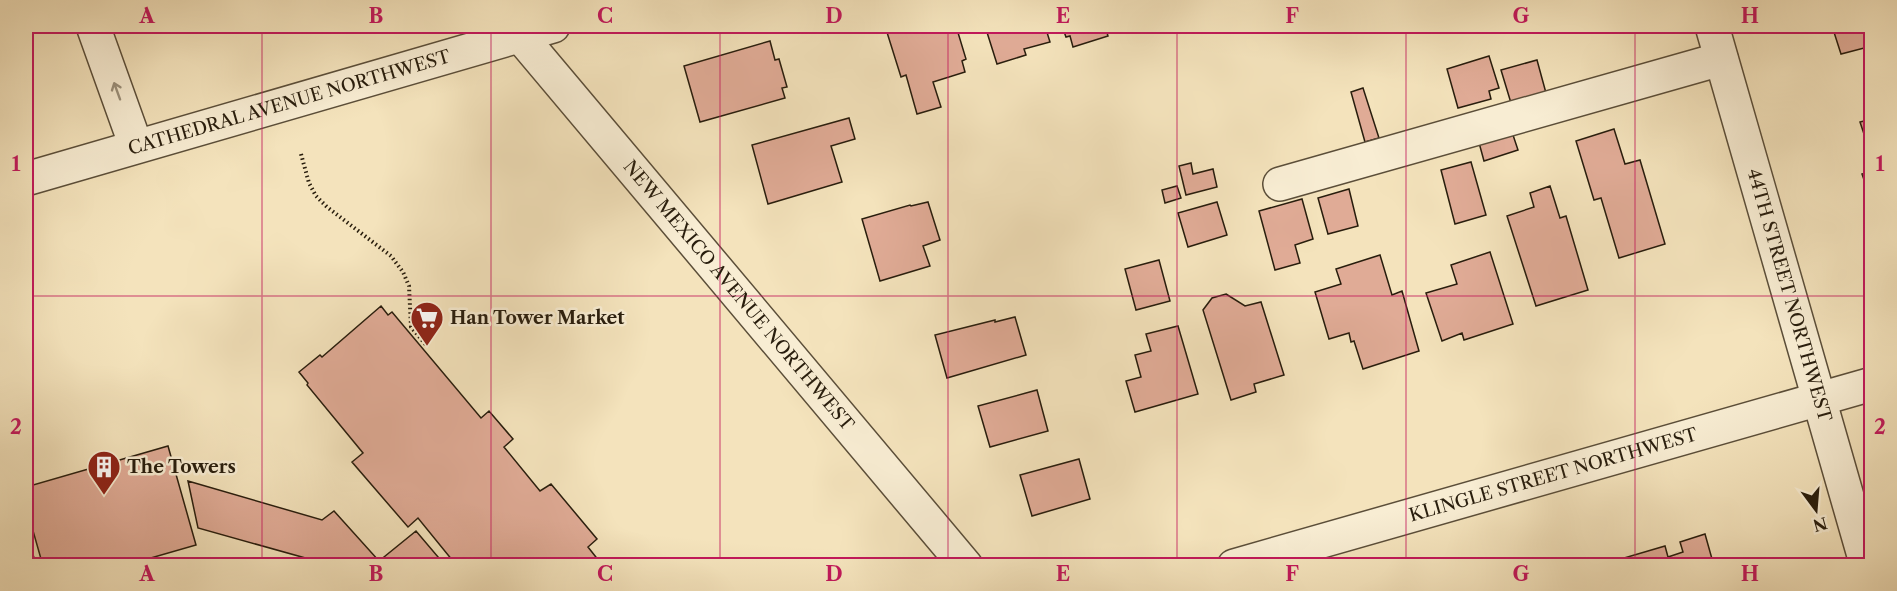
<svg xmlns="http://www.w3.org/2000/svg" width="1897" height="591" font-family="'Libre Caslon Text',serif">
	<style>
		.building { fill: #e0ab96; stroke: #281d0d; stroke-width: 1.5 }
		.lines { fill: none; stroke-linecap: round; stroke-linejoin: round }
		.minor-casing { stroke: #5b4e39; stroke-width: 36 }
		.path { stroke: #281d0d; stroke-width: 4; stroke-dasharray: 1.5 3; stroke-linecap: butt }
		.minor { stroke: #f8edd3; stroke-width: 33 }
		.oneway { stroke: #9a8f7a }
		.grid { fill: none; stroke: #c2185b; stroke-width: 1.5; stroke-opacity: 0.55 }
		.labels { text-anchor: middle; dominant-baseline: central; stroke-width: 5; stroke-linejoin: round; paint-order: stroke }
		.street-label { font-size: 18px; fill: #281d0d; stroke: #f8edd3 }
		.poi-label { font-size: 18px; font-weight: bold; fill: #281d0d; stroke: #f8edd3; text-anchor: start }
		.neatline { fill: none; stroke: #c2185b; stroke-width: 2 }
		.grid-label { font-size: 20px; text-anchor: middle; font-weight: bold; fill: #c2185b }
	</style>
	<rect width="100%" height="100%" fill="#f4e3bc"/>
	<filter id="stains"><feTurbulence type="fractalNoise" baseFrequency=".00333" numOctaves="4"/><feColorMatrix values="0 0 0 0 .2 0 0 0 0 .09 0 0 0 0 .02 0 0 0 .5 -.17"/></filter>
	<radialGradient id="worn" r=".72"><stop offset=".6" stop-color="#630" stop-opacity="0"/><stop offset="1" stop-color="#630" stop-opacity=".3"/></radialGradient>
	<!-- building -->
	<path class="building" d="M885 26H956L966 59 962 61 965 72 933 82 941 107 917 114 906 75 901 77Z
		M985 26H1045L1050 42 1024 49 1026 55 997 64Z
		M1062 26H1106H1105L1108 36 1073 47 1070 36 1066 37Z
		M1832 26H1872V46L1841 54Z
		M770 41 775 60 779 59 787 87 782 88 785 98 700 122 684 66Z
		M1489 56 1499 88 1489 91 1491 99 1458 108 1447 69Z
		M1537 60 1546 93 1511 103 1501 70Z
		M1363 88 1379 138 1365 142 1351 92Z
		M849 118 855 139 831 146 842 182 768 204 752 145Z
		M1872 119V158L1860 122Z
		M1511 129 1518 150 1484 161 1478 139Z
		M1614 129 1625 164 1640 160 1665 244 1619 258 1601 198 1594 200 1576 141Z
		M1471 162 1486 215 1455 224 1441 170Z
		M1191 163 1193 174 1213 169 1217 187 1186 195 1179 166Z
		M1869 166H1872V190L1868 191 1862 174 1870 172Z
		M1177 186 1181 198 1165 203 1162 190Z
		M1550 186 1560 218 1566 216 1588 290 1536 306 1507 216 1534 207 1530 193Z
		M1349 189 1358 226 1328 234 1318 198Z
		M1302 199 1313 239 1295 245 1300 263 1275 270 1259 211Z
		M928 202 940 240 923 246 930 266 880 281 862 219 910 205 911 206Z
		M1217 202 1227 235 1188 247 1178 213Z
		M1490 252 1513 324 1464 340 1462 333 1442 341 1426 293 1457 284 1451 265Z
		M1380 255 1392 295 1402 291 1419 351 1363 369 1354 341 1351 342 1349 333 1329 339 1315 292 1341 284 1336 269Z
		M1159 260 1170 301 1136 310 1125 269Z
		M1226 294 1245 306 1261 302 1284 375 1254 384 1256 392 1231 400 1203 310 1212 298Z
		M381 306 388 315 392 312 481 418 489 411 513 439 504 447 540 491 551 484 597 539 588 547 603 566H457L418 518 408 527 352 462 363 453 307 385 308 383 299 372 320 355 322 357Z
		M1015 317 1026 355 947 378 935 335 995 320V322Z
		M1178 326 1198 394 1135 412 1126 381 1141 377 1135 355 1151 351 1146 334Z
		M1037 390 1048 431 990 447 978 406Z
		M168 446 196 545 123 566H43L26 506V487Z
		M1079 459 1090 499 1032 516 1020 475Z
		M188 481 322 520 334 511 379 561 416 531 444 564 334 566 198 528Z
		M1705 534 1714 566H1607V563L1665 546 1668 557 1683 552 1680 542Z
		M26 535 37 566H26Z"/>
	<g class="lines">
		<!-- minor casing -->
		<g class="minor-casing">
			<g id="minor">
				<path d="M93 26 136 146"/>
				<path id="s1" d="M512 26 966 566"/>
				<path id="s2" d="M1712 26 1867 566"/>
				<path id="s3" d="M26 179 553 26"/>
				<path d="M1280 184 1721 59"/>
				<path id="s4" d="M1234 566 1872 384"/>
			</g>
		</g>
		<!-- path -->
		<path class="path" d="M301 154 309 183 316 196 327 207 391 256 403 272 409 286 411 327 427 346"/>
		<!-- minor -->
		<use href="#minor" class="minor"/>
	</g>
	<!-- one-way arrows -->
	<defs><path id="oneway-shaft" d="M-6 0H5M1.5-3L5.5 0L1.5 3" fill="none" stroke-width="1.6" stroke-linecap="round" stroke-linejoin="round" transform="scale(1.5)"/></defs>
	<use class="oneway" href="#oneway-shaft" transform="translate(117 91) rotate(-110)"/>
	<!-- grid -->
	<path class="grid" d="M262 26V566M491 26V566M720 26V566M948 26V566M1177 26V566M1406 26V566M1635 26V566M26 296H1872"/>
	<!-- icons -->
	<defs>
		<g id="supermarket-pin" transform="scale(1.725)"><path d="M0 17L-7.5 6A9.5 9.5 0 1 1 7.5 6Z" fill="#8f2418" stroke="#f8edd3"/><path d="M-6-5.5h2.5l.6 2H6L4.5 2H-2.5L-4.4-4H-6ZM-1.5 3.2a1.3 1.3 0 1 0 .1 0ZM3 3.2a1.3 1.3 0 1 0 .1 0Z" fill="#fff"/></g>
		<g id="building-pin" transform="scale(1.725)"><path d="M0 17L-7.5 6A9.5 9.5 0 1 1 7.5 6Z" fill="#8f2418" stroke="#f8edd3"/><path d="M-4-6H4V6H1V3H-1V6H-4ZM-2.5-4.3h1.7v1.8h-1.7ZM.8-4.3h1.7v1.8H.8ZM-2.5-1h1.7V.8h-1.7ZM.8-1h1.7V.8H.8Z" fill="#fff"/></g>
	</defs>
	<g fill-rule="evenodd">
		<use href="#supermarket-pin" x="427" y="318"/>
		<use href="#building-pin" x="104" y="467"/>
	</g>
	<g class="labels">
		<!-- street labels -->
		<g class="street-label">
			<text stroke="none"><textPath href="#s3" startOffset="274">CATHEDRAL AVENUE NORTHWEST</textPath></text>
			<text stroke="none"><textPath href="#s1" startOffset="352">NEW MEXICO AVENUE NORTHWEST</textPath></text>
			<text stroke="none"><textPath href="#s2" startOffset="280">44TH STREET NORTHWEST</textPath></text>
			<text stroke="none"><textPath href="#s4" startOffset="332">KLINGLE STREET NORTHWEST</textPath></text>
		</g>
		<!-- poi labels -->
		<g class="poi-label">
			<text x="450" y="318">Han Tower Market</text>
			<text x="127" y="467">The Towers</text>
		</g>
	</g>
	<!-- margin -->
	<rect width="1897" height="591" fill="none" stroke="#f4e3bc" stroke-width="66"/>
	<!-- north arrow -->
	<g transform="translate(1816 510) rotate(164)" stroke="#f8edd3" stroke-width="4.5" paint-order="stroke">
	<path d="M0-4.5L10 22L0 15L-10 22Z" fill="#281d0d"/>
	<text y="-9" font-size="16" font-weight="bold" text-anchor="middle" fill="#281d0d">N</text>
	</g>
	<rect x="33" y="33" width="1831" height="525" class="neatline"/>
	<g class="grid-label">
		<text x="147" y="23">A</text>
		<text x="376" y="23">B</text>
		<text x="605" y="23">C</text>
		<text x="834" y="23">D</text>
		<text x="1063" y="23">E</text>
		<text x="1292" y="23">F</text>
		<text x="1521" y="23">G</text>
		<text x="1750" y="23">H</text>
		<text x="16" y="171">1</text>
		<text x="1880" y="171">1</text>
		<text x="16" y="434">2</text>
		<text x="1880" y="434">2</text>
		<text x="147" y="581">A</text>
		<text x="376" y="581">B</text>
		<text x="605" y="581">C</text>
		<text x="834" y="581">D</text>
		<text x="1063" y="581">E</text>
		<text x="1292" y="581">F</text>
		<text x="1521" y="581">G</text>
		<text x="1750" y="581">H</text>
	</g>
	<rect width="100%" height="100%" filter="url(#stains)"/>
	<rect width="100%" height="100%" fill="url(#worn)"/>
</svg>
